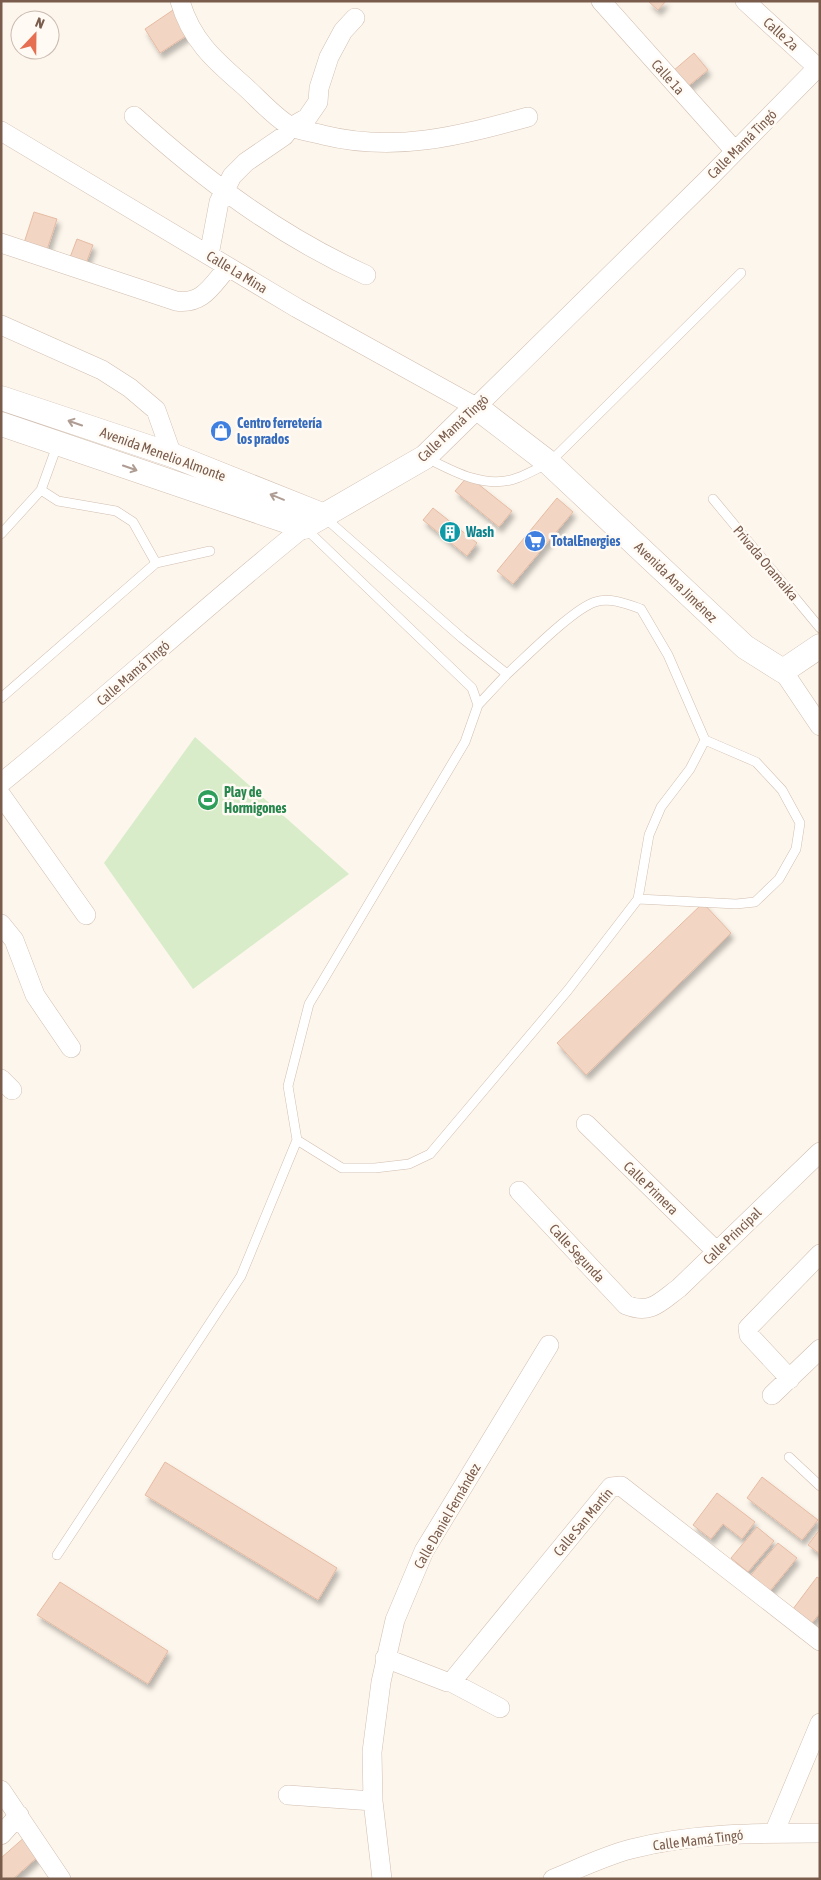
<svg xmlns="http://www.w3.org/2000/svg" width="821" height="1880" font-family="'Asap Condensed',sans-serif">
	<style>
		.green { fill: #d8ecc9 }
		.building { fill: #f3d5c3; stroke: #e6bba3; filter: url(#shadow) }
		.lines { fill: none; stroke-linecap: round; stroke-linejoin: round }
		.service-casing { stroke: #d1beb0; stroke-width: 10 }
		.minor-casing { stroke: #d1beb0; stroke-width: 20 }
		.tertiary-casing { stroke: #d1beb0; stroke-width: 25 }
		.service { stroke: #fff; stroke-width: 9 }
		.minor { stroke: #fff; stroke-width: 19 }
		.tertiary { stroke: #fff; stroke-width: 24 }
		.oneway { stroke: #af9d94 }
		.labels { text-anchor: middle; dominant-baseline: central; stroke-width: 5; stroke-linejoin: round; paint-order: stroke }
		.street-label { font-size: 14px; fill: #7a5c4d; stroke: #fffaf3 }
		.shop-label { font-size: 14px; font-weight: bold; fill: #366cbe; stroke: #fffaf3; text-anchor: start }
		.culture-label { font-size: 14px; font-weight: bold; fill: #0d838f; stroke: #fffaf3; text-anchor: start }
		.leisure-label { font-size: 14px; font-weight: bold; fill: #27864d; stroke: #fffaf3; text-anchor: start }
	</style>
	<defs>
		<filter id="shadow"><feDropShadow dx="3" dy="5.5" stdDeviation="2.5" flood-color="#0004"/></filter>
	</defs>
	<rect width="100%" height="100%" fill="#fdf6ec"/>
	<!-- green -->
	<path class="green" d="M195 737 349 874 193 989 104 863Z"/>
	<!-- building -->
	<path class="building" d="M648 1H666L658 10Z
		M173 10 189 34 160 53 145 29Z
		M694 53 708 70 686 88 673 71Z
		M34 212 57 219 47 250 24 243Z
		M77 239 93 245 85 266 69 260Z
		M468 476 512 511 499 527 455 491Z
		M557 498 573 512 513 584 497 571Z
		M433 508 477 543 467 556 423 520Z
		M703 903 731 933 586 1075 557 1043Z
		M165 1462 337 1568 318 1600 145 1495Z
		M762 1477 818 1520 802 1540 747 1498Z
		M717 1493 755 1522 742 1539 723 1524 711 1539 693 1525Z
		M757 1527 774 1541 748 1572 731 1558Z
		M820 1529V1554L808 1545Z
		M778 1543 797 1558 770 1591 751 1575Z
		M817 1577 820 1579V1613L812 1623 793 1609Z
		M60 1582 168 1651 148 1684 37 1615Z
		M26 1836 42 1853 13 1879H1V1858Z"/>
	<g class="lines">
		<!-- service casing -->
		<g class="service-casing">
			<path id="service" d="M425 457C452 471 486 490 517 478 528 474 538 468 549 463L741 273
				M41 490 58 501 116 511 133 522 156 563
				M713 499 820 628
				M1 534 41 490 58 443
				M1 698 156 563 210 551
				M478 705 507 674
				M638 899 736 904 755 902 779 879 796 849 800 823 782 790 756 762 705 740
				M297 1140 342 1168H375L409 1164 430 1154 568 990 638 899 649 835 661 807 690 769 705 740 668 655 641 609C627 604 610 597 595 602 573 609 526 657 507 674L462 638 324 517
				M789 1457 820 1486
				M57 1555 241 1276 297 1140 288 1086 309 1004 465 742 478 705 472 688 305 528"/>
		</g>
		<!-- minor casing -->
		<g class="minor-casing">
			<path id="minor" d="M180 1C191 39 213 59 242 84 257 97 274 117 290 126 299 131 314 132 323 135 396 153 458 136 528 117
				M601 1 735 151
				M745 1 817 67
				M134 116C205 180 278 235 366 275
				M1 131 297 308 476 407 706 181 820 65
				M1 243 176 301C203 305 212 285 228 267
				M209 255 219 202 232 176 246 162 284 136 291 127 307 118 318 102 319 88 329 57 343 31 355 18
				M1 325 102 370 130 388 156 410 172 455
				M783 671 820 726
				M1 783C104 700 201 610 304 527
				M1 795 86 915
				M1 924 14 940 35 995 71 1048
				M1 1079 12 1090
				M586 1124 716 1251
				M519 1191 626 1305C651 1315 660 1302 679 1288L820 1152
				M790 1379 749 1335 748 1328 820 1254
				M772 1395 820 1349
				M385 1658 447 1682 453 1680 611 1487 621 1486 820 1641
				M451 1682 500 1708
				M1 1790 61 1879
				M288 1795 373 1801
				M774 1833 820 1723
				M1 1835 19 1815
				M382 1879 373 1801 372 1752 381 1682 395 1620 424 1551 549 1345
				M553 1879C578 1869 604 1856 631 1849 693 1833 756 1833 820 1833"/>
		</g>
		<!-- tertiary casing -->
		<g class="tertiary-casing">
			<path id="tertiary" d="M1 398 172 455 322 515
				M1 424 304 527 425 457 476 407 549 463 745 647 783 671 820 646"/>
		</g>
		<!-- service -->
		<use href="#service" class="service"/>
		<!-- minor -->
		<use href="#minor" class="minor"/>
		<!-- tertiary -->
		<use href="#tertiary" class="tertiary"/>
	</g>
	<!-- one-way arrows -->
	<defs><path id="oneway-shaft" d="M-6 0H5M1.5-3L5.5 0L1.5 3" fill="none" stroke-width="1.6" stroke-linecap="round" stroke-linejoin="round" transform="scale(1.25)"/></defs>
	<g class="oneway">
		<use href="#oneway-shaft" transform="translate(75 423) rotate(-161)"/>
		<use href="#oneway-shaft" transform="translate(130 468) rotate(19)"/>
		<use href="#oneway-shaft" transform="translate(277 497) rotate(-158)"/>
	</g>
	<!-- icons -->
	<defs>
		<g id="shop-disc" transform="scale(1.125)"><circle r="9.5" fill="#3f7fe0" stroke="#fffaf3"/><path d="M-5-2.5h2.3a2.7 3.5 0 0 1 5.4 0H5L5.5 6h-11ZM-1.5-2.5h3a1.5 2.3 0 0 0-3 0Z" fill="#fff"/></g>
		<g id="building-disc" transform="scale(1.125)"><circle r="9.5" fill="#0f9aa8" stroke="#fffaf3"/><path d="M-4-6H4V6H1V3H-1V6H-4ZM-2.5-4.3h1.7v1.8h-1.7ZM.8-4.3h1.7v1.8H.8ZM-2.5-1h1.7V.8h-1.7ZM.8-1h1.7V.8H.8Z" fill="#fff"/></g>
		<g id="supermarket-disc" transform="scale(1.125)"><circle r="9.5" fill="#3f7fe0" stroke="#fffaf3"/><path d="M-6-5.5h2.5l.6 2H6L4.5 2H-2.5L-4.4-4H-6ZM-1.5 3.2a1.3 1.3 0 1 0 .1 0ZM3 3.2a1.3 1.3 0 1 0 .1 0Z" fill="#fff"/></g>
		<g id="stadium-disc" transform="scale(1.125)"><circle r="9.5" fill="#2e9e5b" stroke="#fffaf3"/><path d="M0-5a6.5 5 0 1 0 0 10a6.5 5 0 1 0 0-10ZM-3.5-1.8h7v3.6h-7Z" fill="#fff"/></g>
	</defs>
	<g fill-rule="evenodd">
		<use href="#shop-disc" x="221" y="431"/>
		<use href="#building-disc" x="450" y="532"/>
		<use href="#supermarket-disc" x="535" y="541"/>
		<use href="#stadium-disc" x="208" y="800"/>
	</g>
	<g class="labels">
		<!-- street labels -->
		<g class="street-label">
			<text transform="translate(781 34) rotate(42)">Calle 2a</text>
			<text transform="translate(668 77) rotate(48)">Calle 1a</text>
			<text transform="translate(742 144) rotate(-45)">Calle Mamá Tingó</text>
			<text transform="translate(237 272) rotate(31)">Calle La Mina</text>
			<text transform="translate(453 428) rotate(-43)">Calle Mamá Tingó</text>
			<text transform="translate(163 454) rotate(20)">Avenida Menelio Almonte</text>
			<text transform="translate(766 563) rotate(50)">Privada Oramaika</text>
			<text transform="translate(676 582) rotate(44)">Avenida Ana Jiménez</text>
			<text transform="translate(133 673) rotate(-41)">Calle Mamá Tingó</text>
			<text transform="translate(651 1188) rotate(44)">Calle Primera</text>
			<text transform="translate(732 1236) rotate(-44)">Calle Principal</text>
			<text transform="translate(577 1253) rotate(47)">Calle Segunda</text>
			<text transform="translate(447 1516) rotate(-60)">Calle Daniel Fernández</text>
			<text transform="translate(583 1522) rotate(-50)">Calle San Martín</text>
			<text transform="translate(698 1840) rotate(-7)">Calle Mamá Tingó</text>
		</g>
		<!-- shop labels -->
		<g class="shop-label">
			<text x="237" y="423">Centro ferretería<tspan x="237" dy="16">los prados</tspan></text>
			<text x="551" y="541">TotalEnergies</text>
		</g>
		<!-- culture labels -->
		<g class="culture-label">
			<text x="466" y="532">Wash</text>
		</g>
		<!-- leisure labels -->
		<g class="leisure-label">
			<text x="224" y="792">Play de<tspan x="224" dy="16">Hormigones</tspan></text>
		</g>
	</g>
	<!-- border -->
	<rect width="821" height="1880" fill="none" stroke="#7a5c4d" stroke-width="5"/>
	<!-- north arrow -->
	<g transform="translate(35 35) rotate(22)"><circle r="24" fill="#fffaf3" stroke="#cabbb1"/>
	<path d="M0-4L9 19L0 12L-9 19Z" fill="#e76f51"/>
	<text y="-8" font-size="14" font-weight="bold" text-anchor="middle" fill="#7a5c4d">N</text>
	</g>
</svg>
